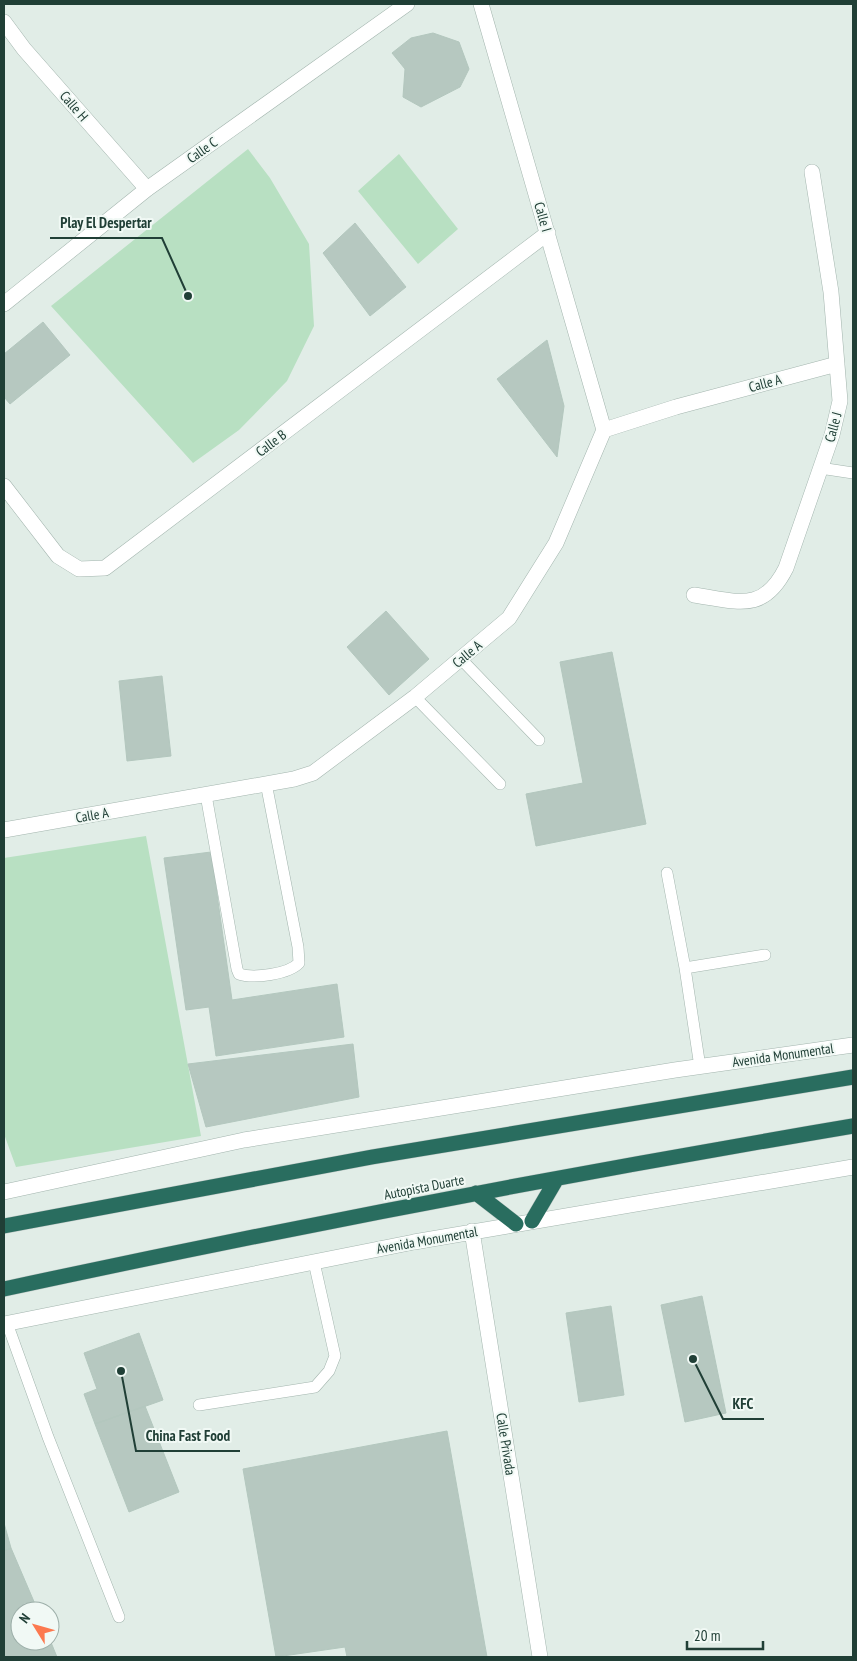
<svg xmlns="http://www.w3.org/2000/svg" width="857" height="1661" font-family="'PT Sans Narrow',sans-serif">
	<style>
		.green { fill: #b8e0c2 }
		.building { fill: #b6c8c0; stroke: #b3c7be }
		.lines { fill: none; stroke-linecap: round; stroke-linejoin: round }
		.lane-casing { stroke: #a3b5ae; stroke-width: 12 }
		.street-casing { stroke: #a3b5ae; stroke-width: 16 }
		.highway-casing { stroke: #c1c9c7; stroke-width: 16 }
		.lane { stroke: #fff; stroke-width: 11 }
		.street { stroke: #fff; stroke-width: 15 }
		.highway { stroke: #296d5f; stroke-width: 15 }
		.labels { text-anchor: middle; dominant-baseline: central; stroke-width: 4; stroke-linejoin: round; paint-order: stroke }
		.street-label { font-size: 14px; fill: #203f36; stroke: #f1f9f5 }
		.leader { fill: none; stroke: #203f36; stroke-width: 2 }
		.callout-dot { fill: #203f36; stroke: #f1f9f5; stroke-width: 2 }
		.callout-label { font-size: 15px; text-anchor: middle; font-weight: bold; fill: #203f36; stroke: #f1f9f5; stroke-width: 4; stroke-linejoin: round; paint-order: stroke }
	</style>
	<rect width="100%" height="100%" fill="#e1ede7"/>
	<!-- green -->
	<path class="green" d="M248 149 270 178 309 244 314 326 287 381 239 430 193 463 51 306Z
		M399 154 458 229 418 264 358 191Z
		M146 836 201 1136 16 1167 4 1134V858Z"/>
	<!-- building -->
	<path class="building" d="M433 33 459 42 469 69 460 87 421 107 403 97 405 69 392 53 411 38Z
		M355 223 406 287 370 316 323 253Z
		M43 322 70 355 10 404 4 397V354Z
		M547 340 564 406 557 457 497 379Z
		M386 611 429 659 389 695 347 647Z
		M612 652 646 824 536 846 526 794 583 783 560 662Z
		M162 676 171 756 127 761 119 681Z
		M211 852 232 1000 337 984 344 1037 216 1056 209 1007 186 1010 164 858Z
		M353 1044 359 1097 206 1127 188 1064Z
		M702 1296 726 1413 685 1422 661 1305Z
		M611 1306 624 1395 579 1402 566 1313Z
		M139 1333 163 1400 95 1424 84 1394 97 1389 84 1353Z
		M145 1406 179 1492 129 1512 95 1424Z
		M447 1431 487 1657H347L345 1647 276 1657 243 1469Z
		M4 1523 11 1548 4 1551Z
		M11 1548 38 1611H20V1641L50 1640 57 1657H4V1551Z"/>
	<g class="lines">
		<!-- lane casing -->
		<g class="lane-casing">
			<path id="lane" d="M820 468 853 473
				M461 659 539 740
				M415 697 500 784
				M206 795 237 969 239 974C253 979 289 974 299 963L298 947 266 783
				M667 873 685 968 765 955
				M685 968 700 1067
				M7 1323 48 1437 119 1617
				M199 1405 315 1387 329 1371 335 1356 314 1262"/>
		</g>
		<!-- street casing -->
		<g class="street-casing">
			<path id="street" d="M481 4 604 430
				M4 22 24 49 147 189
				M4 304 147 189 407 4
				M4 486 58 556 79 569 105 568 548 233
				M694 595C737 601 763 614 786 568L832 435 840 401 831 292 812 172
				M4 830 294 779 313 773 415 697 509 618 556 543 604 430 676 407 837 364
				M4 1192 244 1140 675 1070 853 1045
				M472 1231 540 1657
				M4 1324 414 1242 853 1167"/>
		</g>
		<!-- highway casing -->
		<g class="highway-casing">
			<path id="highway" d="M476 1193 516 1224
				M532 1221 556 1180
				M4 1226 372 1157 853 1077
				M4 1289C286 1228 569 1174 853 1126"/>
		</g>
		<!-- lane -->
		<use href="#lane" class="lane"/>
		<!-- street -->
		<use href="#street" class="street"/>
		<!-- highway -->
		<use href="#highway" class="highway"/>
	</g>
	<g class="labels">
		<!-- street labels -->
		<g class="street-label">
			<text transform="translate(74 106) rotate(49)">Calle H</text>
			<text transform="translate(202 150) rotate(-35)">Calle C</text>
			<text transform="translate(543 217) rotate(74)">Calle I</text>
			<text transform="translate(765 383) rotate(-15)">Calle A</text>
			<text transform="translate(833 427) rotate(-75)">Calle J</text>
			<text transform="translate(271 443) rotate(-37)">Calle B</text>
			<text transform="translate(467 654) rotate(-40)">Calle A</text>
			<text transform="translate(92 815) rotate(-10)">Calle A</text>
			<text transform="translate(783 1055) rotate(-8)">Avenida Monumental</text>
			<text transform="translate(424 1187) rotate(-11)">Autopista Duarte</text>
			<text transform="translate(427 1240) rotate(-10)">Avenida Monumental</text>
			<text transform="translate(506 1444) rotate(81)">Calle Privada</text>
		</g>
	</g>
	<!-- callouts -->
	<path class="leader" d="M188 296L162 238H50M693 1359L723 1419H764M121 1371L136 1451H240"/>
	<g class="callout-dot">
		<circle cx="188" cy="296" r="5"/>
		<circle cx="693" cy="1359" r="5"/>
		<circle cx="121" cy="1371" r="5"/>
	</g>
	<g class="callout-label">
		<text x="106" y="228">Play El Despertar</text>
		<text x="743" y="1409">KFC</text>
		<text x="188" y="1441">China Fast Food</text>
	</g>
	<!-- border -->
	<rect width="857" height="1661" fill="none" stroke="#203f36" stroke-width="10"/>
	<!-- north arrow -->
	<g transform="translate(35 1626) rotate(307)"><circle r="24" fill="#f1f9f5" stroke="#9dafa9"/>
	<path d="M0-4L9 19L0 12L-9 19Z" fill="#fc794f"/>
	<text y="-8" font-size="14" font-weight="bold" text-anchor="middle" fill="#203f36">N</text>
	</g>
	<!-- scale -->
	<path d="M687 1641v8h76v-8" fill="none" stroke="#203f36" stroke-width="2.5"/>
	<text x="694" y="1641" font-size="15" fill="#203f36" stroke="#f1f9f5" stroke-width="4" paint-order="stroke">20 m</text>
</svg>
